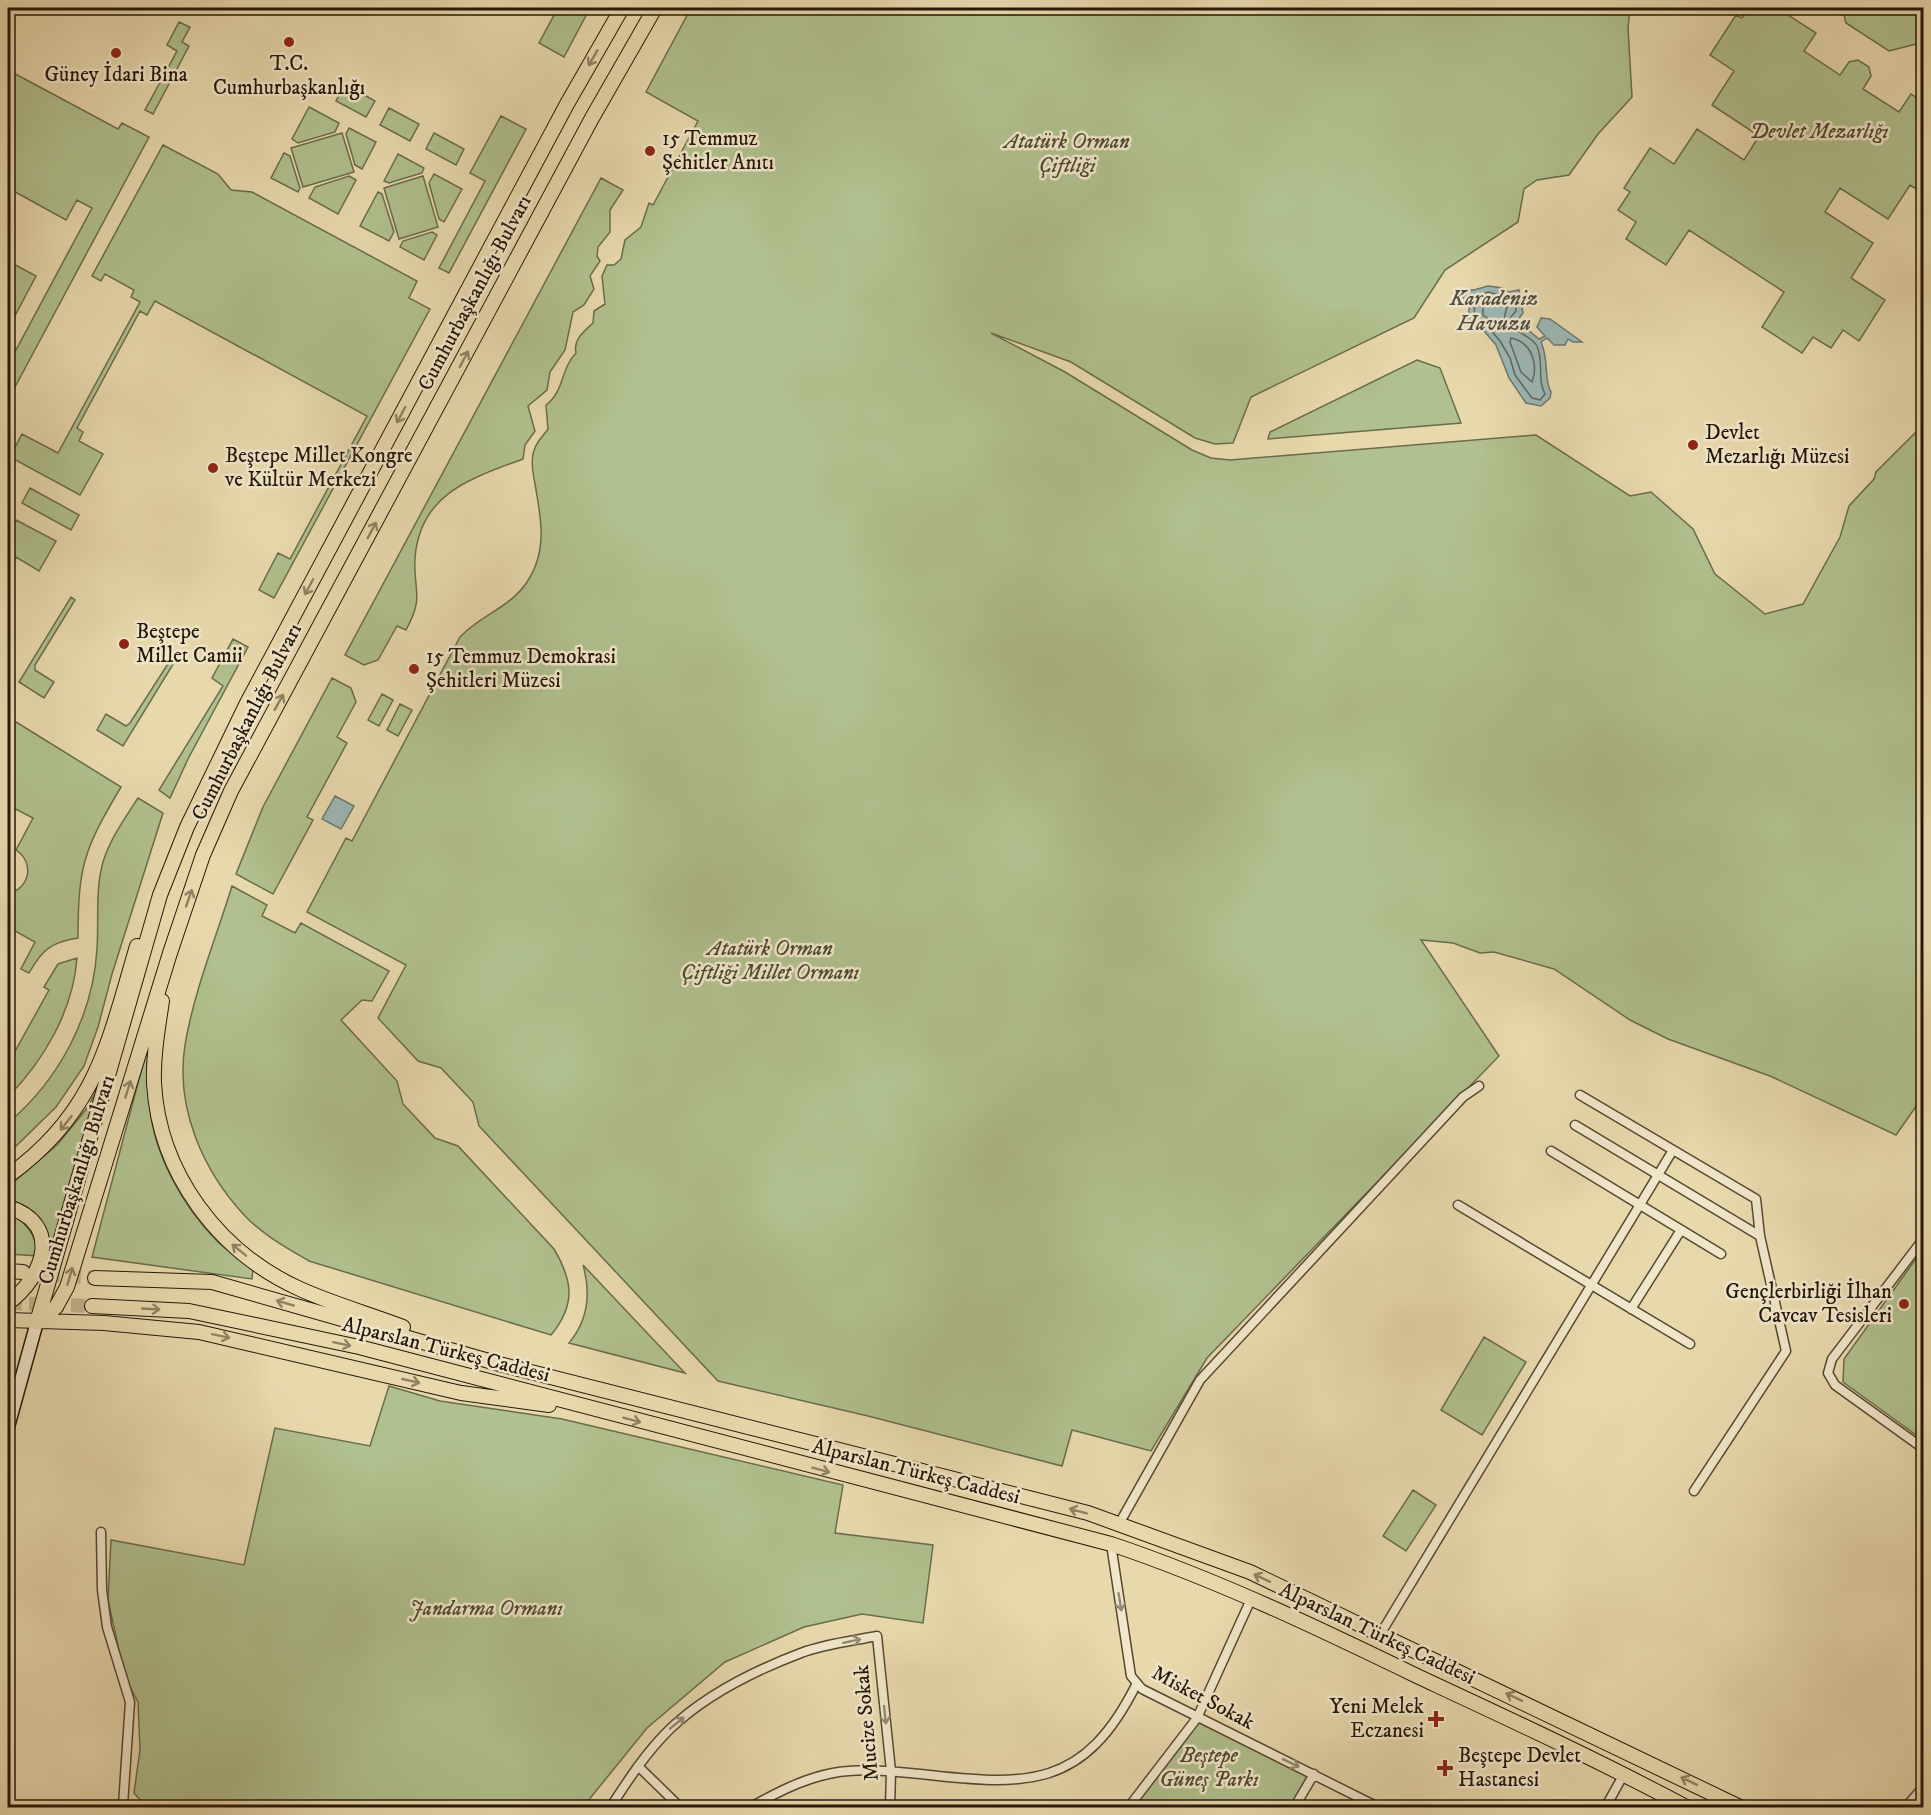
<svg xmlns="http://www.w3.org/2000/svg" width="1931" height="1815" font-family="'IM FELL DW Pica',serif">
	<style>
		.green { fill: #b0c08e; stroke: #6a6c4b; stroke-width: 1.5 }
		.water { fill: #9cb7b5; stroke: #6c7770; stroke-width: 1.5 }
		.lines { fill: none; stroke-linecap: round; stroke-linejoin: round }
		.shore { stroke: #60675e; stroke-width: 1.5 }
		.primary-tunnel { stroke: #c1b28c; stroke-width: 14; stroke-dasharray: 14 7; stroke-linecap: butt }
		.street-casing { stroke: #554831; stroke-width: 11 }
		.secondary-casing { stroke: #241708; stroke-width: 15 }
		.primary-casing { stroke: #241708; stroke-width: 16 }
		.street { stroke: #f0e6ca; stroke-width: 8 }
		.secondary { stroke: #f0e6ca; stroke-width: 12 }
		.primary { stroke: #e8d9ad; stroke-width: 14 }
		.oneway { stroke: #908263 }
		.oneway2 { stroke: #948973 }
		.poi-dot { fill: #8f2418; stroke: #f0e6ca; stroke-width: 2 }
		.labels { text-anchor: middle; dominant-baseline: central; stroke-width: 5; stroke-linejoin: round; paint-order: stroke }
		.poi-label { font-size: 21px; fill: #241708; stroke: #f0e6ca; text-anchor: start }
		.park-label { font-size: 21px; font-style: italic; fill: #4e4a30; stroke: #f0e6ca }
		.street-label { font-size: 21px; fill: #241708; stroke: #f0e6ca }
		.water-label { font-size: 22px; font-style: italic; fill: #4e4f45; stroke: #f0e6ca }
	</style>
	<rect width="100%" height="100%" fill="#e8d9ad"/>
	<filter id="stains"><feTurbulence type="fractalNoise" baseFrequency=".00333" numOctaves="4"/><feColorMatrix values="0 0 0 0 .2 0 0 0 0 .09 0 0 0 0 .02 0 0 0 .5 -.17"/></filter>
	<radialGradient id="worn" r=".72"><stop offset=".6" stop-color="#630" stop-opacity="0"/><stop offset="1" stop-color="#630" stop-opacity=".3"/></radialGradient>
	<!-- green -->
	<path class="green" d="M558 8H590L564 57 539 43Z
		M691 8H1630L1628 28 1632 97 1598 134 1569 175 1537 180 1524 189 1518 222 1445 270 1414 318 1251 397 1233 443 1215 444 1195 438 1071 362 991 333 1065 372 1192 450 1211 458 1230 460 1536 435 1630 496 1651 492 1693 529 1715 574 1765 614 1803 604 1840 537 1849 506 1874 479 1876 472 1923 425 1924 1095 1896 1135 1770 1076 1668 1039 1630 1020 1554 969 1494 952 1480 953 1453 943 1421 940 1499 1056 1207 1358 1151 1451 1072 1430 1062 1466 868 1416 718 1381 479 1126 473 1102 441 1068 418 1061 378 1018 406 965 307 912 346 838 352 841 460 637C480 615 510 608 527 582 548 551 541 518 535 484 533 473 530 459 535 448 537 441 544 435 548 429L546 405C564 392 561 368 576 353 573 340 584 331 593 323L594 311 605 304 602 276 607 265H614L621 259 625 240 641 227 649 203 653 205 698 121 646 92Z
		M1749 8H1765L1772 12 1777 8 1816 33 1804 51 1840 75 1849 62 1858 60 1869 67 1871 76 1863 89 1899 112 1911 94 1923 102V193L1910 185 1888 219 1840 188 1825 212 1873 243 1851 278 1885 300 1859 341 1843 330 1831 348 1813 337 1802 353 1762 327 1784 292 1689 230 1666 265 1626 239 1636 222 1618 210 1630 192 1624 188 1650 148 1674 164 1697 129 1744 160 1759 136 1712 105 1734 71 1710 55 1736 15 1742 18Z
		M1842 8H1923V32L1916 44 1889 51 1846 23Z
		M179 22 190 27 182 42 189 46 153 114 145 110 177 51 167 45Z
		M8 70 118 129 122 123 149 137 8 400V365L92 208 77 200 66 220 8 188Z
		M345 84 375 101 366 117 336 101Z
		M309 107 339 123 335 132 298 143 292 139Z
		M389 108 419 124 410 141 380 125Z
		M501 116 526 129 449 273 439 268 485 181 470 173Z
		M349 128 376 142 362 169 355 165 346 134Z
		M342 133 354 172 303 187 291 148Z
		M434 133 464 149 456 165 426 149Z
		M163 145 218 174 231 190 252 192 417 281 409 298 430 309 274 598 259 590 278 553 290 559 367 416 155 301 147 315 140 311 77 428 83 432 79 441 103 454 80 495 10 457 22 434 58 453 140 302 131 297 134 290 105 274 101 281 92 276Z
		M284 153 290 156 300 188 298 192 271 178Z
		M398 154 424 168 422 173 389 183 384 181Z
		M434 174 462 189 444 222 439 219 429 183Z
		M349 176 356 180 338 214 309 198 315 187Z
		M423 176 438 227 399 239 384 188Z
		M601 178 623 190 610 210V232L598 247 597 256 600 261 590 276 594 289 584 305 573 312 565 350 550 372 547 390 528 406 535 431 525 445 523 459C472 478 420 493 415 558 413 592 425 595 406 630L397 626 378 660 364 665 345 655Z
		M378 192 382 194 394 232 389 241 360 226Z
		M432 232 437 235 424 260 400 247 403 241Z
		M8 261 36 276 8 329Z
		M1417 360 1440 368 1461 423 1268 439 1270 432Z
		M30 488 79 515 71 530 22 503Z
		M16 520 56 541 39 571 16 557 8 571V534Z
		M71 597 75 600 35 665V670L54 682 44 698 19 682Z
		M233 639 248 647 188 759 170 798 159 790 223 686 212 678Z
		M171 659 175 661 123 746 97 730 106 714 126 726 130 723Z
		M332 678 351 688 356 702 337 737 347 743 307 817 313 820 273 894 236 874 263 807Z
		M382 694 393 700 379 726 368 720Z
		M400 704 412 710 398 736 387 730Z
		M8 717 121 787C84 849 78 866 78 938 51 942 42 950 29 973L21 969 35 942 8 927V894C30 888 35 863 16 850L33 818 8 805Z
		M138 798 163 813 112 974 98 1027 84 1066 56 1107 8 1154V1123C59 1080 93 1016 97 949 99 920 95 891 103 862 110 839 125 818 138 798Z
		M232 886 267 905 262 916 295 933 301 923 389 971 372 1001 362 1000 341 1020 397 1081 403 1104 435 1138 458 1146 554 1249C573 1281 576 1305 551 1335L309 1261C287 1248 263 1235 245 1216 203 1171 175 1108 185 1045 194 991 216 938 232 886Z
		M77 958C73 1011 44 1060 8 1097V1064L49 990 44 987 58 964Z
		M152 1030C150 1056 147 1081 150 1108 154 1155 184 1208 217 1241 228 1252 242 1260 253 1269L252 1279 92 1257Z
		M99 1086 51 1254H49C49 1229 31 1207 8 1200V1187L58 1144 87 1108Z
		M8 1212C27 1222 36 1235 38 1256L8 1254Z
		M1923 1249 1924 1440H1923L1843 1382 1844 1359Z
		M583 1265 685 1373 569 1343C589 1319 591 1293 583 1265Z
		M1484 1337 1526 1362 1482 1435 1441 1410Z
		M389 1386 440 1401 562 1419 843 1485 835 1533 933 1545 923 1623 862 1614 804 1627 725 1662 647 1728 583 1807 147 1808 134 1793 140 1750 138 1702 125 1678 108 1600 111 1540 244 1565 275 1428 370 1446Z
		M1413 1490 1436 1505 1406 1551 1383 1536Z
		M1197 1718 1314 1774 1291 1807H1129Z"/>
	<!-- water -->
	<path class="water" d="M1488 286 1503 288 1509 292 1519 290 1523 313 1517 321 1539 339 1545 336 1537 327 1541 318 1550 319 1582 342H1573L1568 339 1565 345H1554L1547 338 1541 342C1549 359 1544 382 1551 392L1550 398 1541 406 1526 403 1509 378 1496 345 1484 331 1467 323 1470 303 1460 295 1459 290H1474Z
		M335 796 354 806 341 829 322 819Z"/>
	<g class="lines">
		<!-- shore -->
		<path class="shore" d="M1488 292 1515 299 1516 311 1511 317V324C1518 335 1531 335 1537 346 1544 362 1537 380 1545 394L1540 400 1532 398 1515 375 1510 358 1500 341 1488 327 1474 320 1475 298Z
			M1488 300 1507 306 1502 328 1483 315V303Z
			M1511 338C1531 342 1539 363 1532 382L1521 372 1510 342Z"/>
		<!-- primary-tunnel -->
		<path class="primary-tunnel" d="M25 1272 95 1278
			M8 1303 92 1306"/>
		<!-- street casing -->
		<g class="street-casing">
			<path id="street" d="M1580 1095 1756 1199 1760 1236 1786 1351 1694 1491
				M1575 1125 1760 1236
				M1551 1151 1721 1254
				M1458 1205 1690 1344
				M1924 1238 1832 1359 1828 1373 1835 1385 1924 1449
				M1631 1309 1681 1230
				M1119 1524 1200 1380 1463 1097 1479 1086
				M101 1532 102 1590 107 1627 130 1702 123 1805
				M1111 1544 1131 1676 1142 1689 1380 1808
				M1381 1633 1673 1150
				M638 1766 681 1808
				M610 1808C628 1780 647 1751 671 1728 706 1695 756 1670 801 1653 824 1644 852 1641 877 1636L891 1771 890 1808
				M749 1808C776 1793 802 1779 833 1773 860 1768 892 1771 920 1774 1027 1786 1084 1790 1137 1683
				M1128 1808 1197 1718 1252 1597
				M1294 1808 1314 1774
				M1605 1808 1624 1774
				M1905 1808 1924 1786"/>
		</g>
		<!-- secondary casing -->
		<g class="secondary-casing">
			<path id="secondary" d="M8 1427 37 1322"/>
		</g>
		<!-- primary casing -->
		<g class="primary-casing">
			<path id="primary" d="M162 1001C158 1028 153 1056 154 1083 159 1173 218 1252 300 1289 333 1304 369 1314 403 1327
				M8 1176C96 1113 108 1044 137 946
				M8 1207C63 1224 44 1277 8 1303
				M8 1271 23 1272
				M95 1278 212 1282 503 1365 1088 1513 1250 1572 1742 1808
				M92 1306 189 1311 359 1347 1111 1544C1218 1580 1318 1628 1419 1677 1509 1719 1600 1761 1688 1808
				M8 1320 104 1323 199 1332 461 1393 549 1405
				M37 1322 56 1307 67 1287 170 953 203 855 231 791 592 118 655 8
				M37 1322 160 895 187 827 247 703 567 104 622 8"/>
		</g>
		<!-- street -->
		<use href="#street" class="street"/>
		<!-- secondary -->
		<use href="#secondary" class="secondary"/>
		<!-- primary -->
		<use href="#primary" class="primary"/>
	</g>
	<!-- one-way arrows -->
	<defs><path id="oneway-shaft" d="M-6 0H5M1.5-3L5.5 0L1.5 3" fill="none" stroke-width="1.6" stroke-linecap="round" stroke-linejoin="round" transform="scale(1.5)"/></defs>
	<g class="oneway">
		<use href="#oneway-shaft" transform="translate(593 58) rotate(120)"/>
		<use href="#oneway-shaft" transform="translate(464 359) rotate(-62)"/>
		<use href="#oneway-shaft" transform="translate(401 415) rotate(118)"/>
		<use href="#oneway-shaft" transform="translate(372 530) rotate(-62)"/>
		<use href="#oneway-shaft" transform="translate(309 587) rotate(118)"/>
		<use href="#oneway-shaft" transform="translate(279 702) rotate(-61)"/>
		<use href="#oneway-shaft" transform="translate(189 898) rotate(-71)"/>
		<use href="#oneway-shaft" transform="translate(128 1089) rotate(-73)"/>
		<use href="#oneway-shaft" transform="translate(66 1123) rotate(128)"/>
		<use href="#oneway-shaft" transform="translate(239 1250) rotate(-141)"/>
		<use href="#oneway-shaft" transform="translate(70 1276) rotate(-74)"/>
		<use href="#oneway-shaft" transform="translate(285 1303) rotate(-164)"/>
		<use href="#oneway-shaft" transform="translate(151 1309) rotate(3)"/>
		<use href="#oneway-shaft" transform="translate(221 1336) rotate(12)"/>
		<use href="#oneway-shaft" transform="translate(342 1344) rotate(12)"/>
		<use href="#oneway-shaft" transform="translate(411 1381) rotate(13)"/>
		<use href="#oneway-shaft" transform="translate(632 1420) rotate(15)"/>
		<use href="#oneway-shaft" transform="translate(821 1470) rotate(15)"/>
		<use href="#oneway-shaft" transform="translate(1078 1511) rotate(-165)"/>
		<use href="#oneway-shaft" transform="translate(1262 1578) rotate(-155)"/>
		<use href="#oneway-shaft" transform="translate(1514 1697) rotate(-154)"/>
		<use href="#oneway-shaft" transform="translate(1689 1781) rotate(-155)"/>
	</g>
	<g class="oneway2">
		<use href="#oneway-shaft" transform="translate(1120 1602) rotate(81)"/>
		<use href="#oneway-shaft" transform="translate(852 1641) rotate(-12)"/>
		<use href="#oneway-shaft" transform="translate(885 1715) rotate(84)"/>
		<use href="#oneway-shaft" transform="translate(677 1723) rotate(-39)"/>
		<use href="#oneway-shaft" transform="translate(1291 1763) rotate(26)"/>
	</g>
	<!-- markers -->
	<g class="poi-dot">
		<circle cx="289" cy="42" r="6"/>
		<circle cx="116" cy="53" r="6"/>
		<circle cx="650" cy="151" r="6"/>
		<circle cx="1693" cy="445" r="6"/>
		<circle cx="213" cy="468" r="6"/>
		<circle cx="124" cy="644" r="6"/>
		<circle cx="414" cy="669" r="6"/>
		<circle cx="1904" cy="1304" r="6"/>
		<path d="M1433 1710h6v6h6v6h-6v6h-6v-6h-6v-6h6z"/>
		<path d="M1442 1759h6v6h6v6h-6v6h-6v-6h-6v-6h6z"/>
	</g>
	<g class="labels">
		<!-- poi labels -->
		<g class="poi-label">
			<text x="289" y="64" text-anchor="middle">T.C.<tspan x="289" dy="24">Cumhurbaşkanlığı</tspan></text>
			<text x="116" y="75" text-anchor="middle">Güney İdari Bina</text>
			<text x="662" y="139">15 Temmuz<tspan x="662" dy="24">Şehitler Anıtı</tspan></text>
			<text x="1705" y="433">Devlet<tspan x="1705" dy="24">Mezarlığı Müzesi</tspan></text>
			<text x="225" y="456">Beştepe Millet Kongre<tspan x="225" dy="24">ve Kültür Merkezi</tspan></text>
			<text x="136" y="632">Beştepe<tspan x="136" dy="24">Millet Camii</tspan></text>
			<text x="426" y="657">15 Temmuz Demokrasi<tspan x="426" dy="24">Şehitleri Müzesi</tspan></text>
			<text x="1892" y="1292" text-anchor="end">Gençlerbirliği İlhan<tspan x="1892" dy="24">Cavcav Tesisleri</tspan></text>
			<text x="1424" y="1707" text-anchor="end">Yeni Melek<tspan x="1424" dy="24">Eczanesi</tspan></text>
			<text x="1458" y="1756">Beştepe Devlet<tspan x="1458" dy="24">Hastanesi</tspan></text>
		</g>
		<!-- park labels -->
		<g class="park-label">
			<text x="1819" y="132">Devlet Mezarlığı</text>
			<text x="1067" y="142">Atatürk Orman<tspan x="1067" dy="24">Çiftliği</tspan></text>
			<text x="770" y="949">Atatürk Orman<tspan x="770" dy="24">Çiftliği Millet Ormanı</tspan></text>
			<text x="486" y="1609">Jandarma Ormanı</text>
			<text x="1209" y="1756">Beştepe<tspan x="1209" dy="24">Güneş Parkı</tspan></text>
		</g>
		<!-- street labels -->
		<g class="street-label">
			<text transform="translate(475 293) rotate(-62)">Cumhurbaşkanlığı Bulvarı</text>
			<text transform="translate(247 722) rotate(-63)">Cumhurbaşkanlığı Bulvarı</text>
			<text transform="translate(77 1180) rotate(-73)">Cumhurbaşkanlığı Bulvarı</text>
			<text transform="translate(446 1350) rotate(14)">Alparslan Türkeş Caddesi</text>
			<text transform="translate(916 1472) rotate(14)">Alparslan Türkeş Caddesi</text>
			<text transform="translate(1377 1634) rotate(25)">Alparslan Türkeş Caddesi</text>
			<text transform="translate(1203 1698) rotate(28)">Misket Sokak</text>
			<text transform="translate(867 1723) rotate(-95)">Mucize Sokak</text>
		</g>
		<!-- water labels -->
		<g class="water-label">
			<text x="1494" y="298">Karadeniz<tspan x="1494" dy="25">Havuzu</tspan></text>
		</g>
	</g>
	<!-- margin -->
	<rect width="1931" height="1815" fill="none" stroke="#e8d9ad" stroke-width="30"/>
	<rect x="9" y="9" width="1913" height="1797" fill="none" stroke="#241708" stroke-width="3"/>
	<rect x="15" y="15" width="1901" height="1785" fill="none" stroke="#241708" stroke-width="1.5"/>
	<rect width="100%" height="100%" filter="url(#stains)"/>
	<rect width="100%" height="100%" fill="url(#worn)"/>
</svg>
